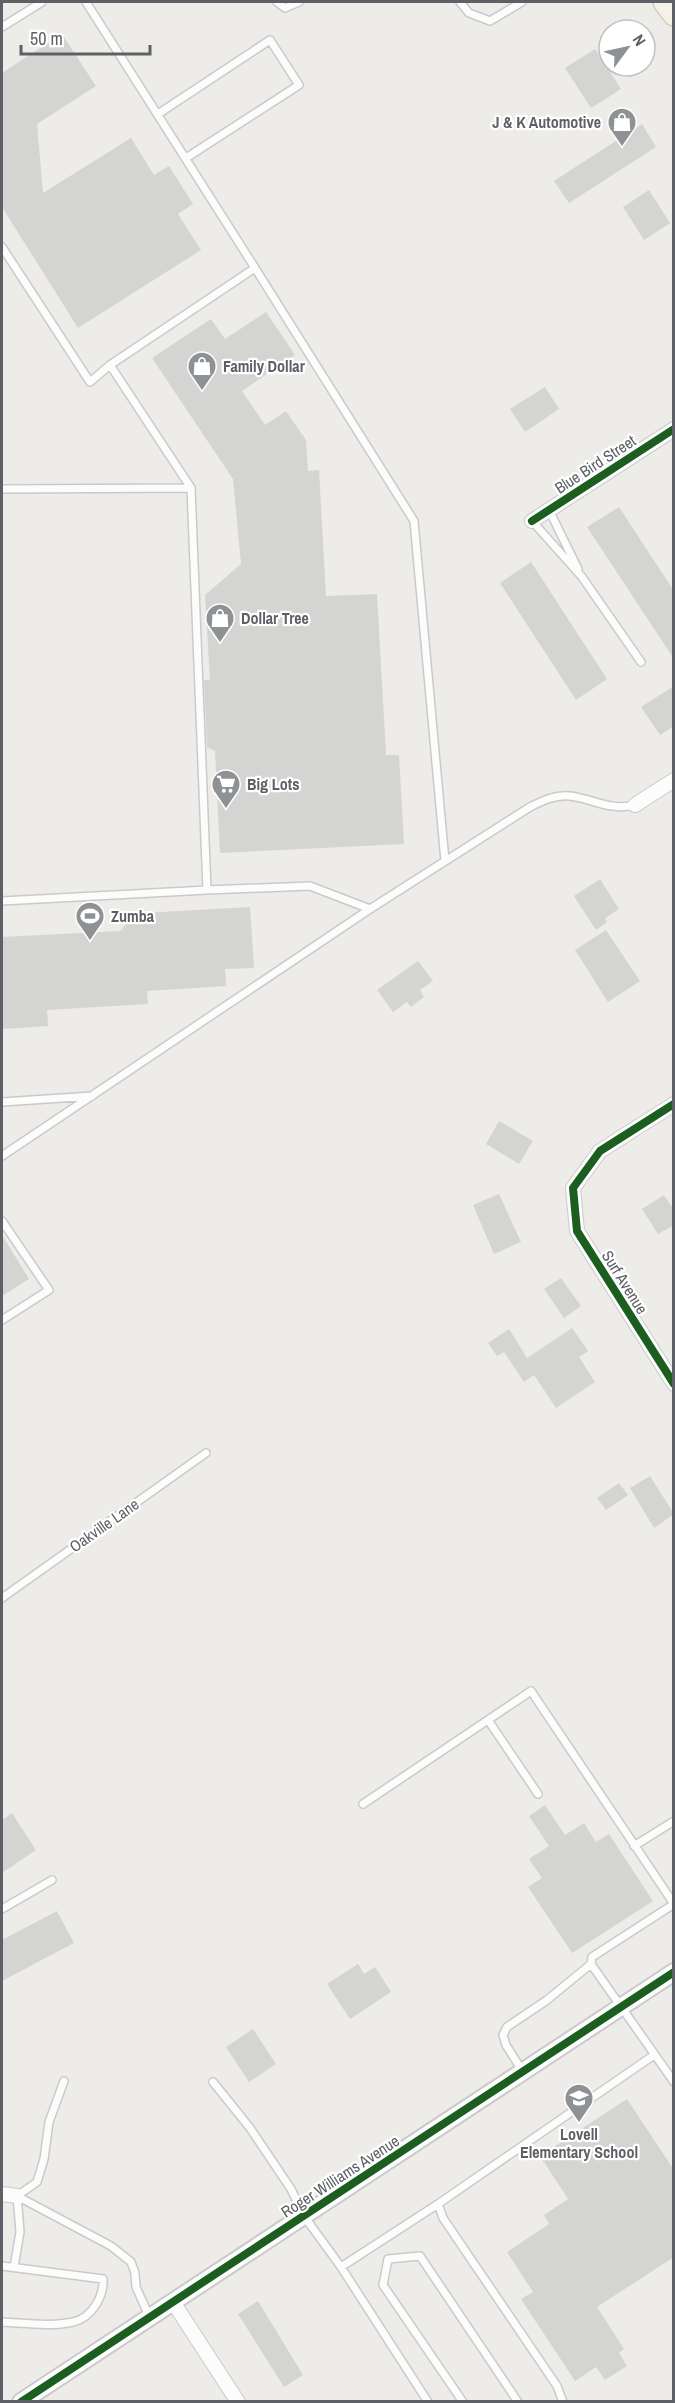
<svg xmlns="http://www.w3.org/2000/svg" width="675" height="2403" font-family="'Archivo Narrow',sans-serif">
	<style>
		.building { fill: #d4d4d2 }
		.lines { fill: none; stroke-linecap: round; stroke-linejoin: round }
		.service-casing { stroke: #cacaca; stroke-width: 10 }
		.minor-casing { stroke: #cacaca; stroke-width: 16 }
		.tertiary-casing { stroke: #cacaca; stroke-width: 20 }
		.primary-casing { stroke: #d5cdb5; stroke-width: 24 }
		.service { stroke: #fcfcfc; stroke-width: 7 }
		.minor { stroke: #fcfcfc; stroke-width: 14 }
		.tertiary { stroke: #fcfcfc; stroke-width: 16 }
		.primary { stroke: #f3f1e8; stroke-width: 21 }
		.cycleway-casing { stroke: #fff; stroke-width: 11 }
		.cycleway { stroke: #1b5e20; stroke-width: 8 }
		.labels { text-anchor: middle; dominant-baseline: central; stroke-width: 4.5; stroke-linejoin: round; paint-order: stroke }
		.poi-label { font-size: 16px; font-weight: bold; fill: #5d6166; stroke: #fff; text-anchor: start }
		.street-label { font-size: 16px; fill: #5d6166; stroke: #fff }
	</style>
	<rect width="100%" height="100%" fill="#edece8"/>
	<!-- building -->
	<path class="building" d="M62 34 96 86 37 124 43 193 131 138 154 175 169 166 193 204 178 214 201 250 78 328 2 207V73Z
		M595 49 621 89 591 108 565 68Z
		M642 124 656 147 569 203 554 181Z
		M649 190 670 223 644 240 623 207Z
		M266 312 295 355 242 391 265 425 286 411 306 440 308 471 319 470 326 596 377 594 386 755H399L404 844 220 853 215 751 207 747 204 680H210L205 595 241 564 233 479 152 358 211 319 225 339Z
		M545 387 559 409 525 432 510 409Z
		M619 507 674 591V659L587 527Z
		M531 562 607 679 576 700 500 583Z
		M674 686V726L660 735 641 707Z
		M600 879 619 909 605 918 607 922 596 930 574 896Z
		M250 907 254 968 225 969 226 986 147 991 148 1004 47 1010 48 1026 2 1029V937L120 931 133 917 144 913Z
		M606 930 640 981 608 1002 575 950Z
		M418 961 433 981 420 990 424 997 411 1007 407 1002 393 1012 377 990Z
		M499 1121 533 1141 519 1164 486 1144Z
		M499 1194 521 1242 494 1254 473 1205Z
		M664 1195 674 1210V1225L658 1234 642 1209Z
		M2 1235 29 1279 2 1296Z
		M561 1278 581 1306 564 1318 544 1289Z
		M572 1328 588 1351 579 1357 595 1382 556 1408 534 1375 524 1382 504 1352 497 1356 488 1343 509 1329 527 1358Z
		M650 1476 674 1514 654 1528 630 1488Z
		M619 1483 628 1495 606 1510 597 1498Z
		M545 1805 565 1835 584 1823 596 1842 609 1834 653 1901 572 1953 528 1887 542 1878 529 1859 549 1846 529 1816Z
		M12 1813 36 1850 2 1873V1820Z
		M57 1911 74 1943 2 1981V1940Z
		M358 1964 364 1974 375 1967 391 1992 350 2019 327 1984Z
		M253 2029 276 2064 249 2082 226 2047Z
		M627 2099 674 2170V2257L597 2307 624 2349 619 2353 627 2366 605 2380 596 2367 575 2381 521 2299 533 2292 507 2252 549 2224 544 2215 568 2199 540 2156Z
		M258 2301 303 2375 284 2387 238 2314Z"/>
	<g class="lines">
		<!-- service casing -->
		<g class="service-casing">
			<path id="service" d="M86 2 255 268 110 365 191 488
				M277 2 285 8 299 2
				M460 2 469 13 490 21 522 2
				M2 27 42 2
				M158 114 270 40 299 85 186 158
				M2 247 90 382 110 365
				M255 268 414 521 445 861
				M2 489 191 488 207 890 2 901
				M549 510 578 569
				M532 521 582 577 641 662
				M207 890 310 886 370 909
				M2 1102 92 1096
				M2 1156 370 909 530 807C542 801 556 794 570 796 594 799 609 811 635 805
				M2 1221 49 1290 2 1320
				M2 1598 206 1453
				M488 1720 538 1794
				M363 1804 531 1691 674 1904
				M634 1846 674 1821
				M674 1904 592 1957 591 1964 674 2082
				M2 1909 52 1880
				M523 2072 506 2045 503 2035 507 2027 547 2000 591 1964
				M213 2082 250 2128 291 2189 304 2216 341 2267 428 2402
				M17 2196 111 2246 131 2262 135 2273 136 2287 149 2316
				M17 2196 37 2182 44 2159 49 2122 64 2081
				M2 2266 103 2279C104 2296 92 2318 73 2322 51 2327 24 2323 2 2322
				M14 2267 20 2232 17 2196
				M341 2267 438 2204
				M463 2402 383 2285 388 2259 420 2256 518 2402
				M563 2402 557 2386 443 2218 438 2204 654 2055"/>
		</g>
		<!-- minor casing -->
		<g class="minor-casing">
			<path id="minor" d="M532 521 674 429
				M635 805 674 780
				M674 1104 600 1151 573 1188 577 1231 674 1384
				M2 2194 17 2196
				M173 2302 238 2402"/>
		</g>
		<!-- tertiary casing -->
		<g class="tertiary-casing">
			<path id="tertiary" d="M21 2402 674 1972"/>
		</g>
		<!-- primary casing -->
		<g class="primary-casing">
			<path id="primary" d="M664 2 674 15"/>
		</g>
		<!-- service -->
		<use href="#service" class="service"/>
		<!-- minor -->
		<use href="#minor" class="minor"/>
		<!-- tertiary -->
		<use href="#tertiary" class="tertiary"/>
		<!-- primary -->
		<use href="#primary" class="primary"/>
		<!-- cycleway casing -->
		<g class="cycleway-casing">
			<path id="cycleway" d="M532 521 674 429
				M674 1104 600 1151 573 1188 577 1231 674 1384
				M21 2402 674 1972"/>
		</g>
		<!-- cycleway -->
		<use href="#cycleway" class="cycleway"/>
	</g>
	<!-- icons -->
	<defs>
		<g id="shop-pin" transform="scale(1.5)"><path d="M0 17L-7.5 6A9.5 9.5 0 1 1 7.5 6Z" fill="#8f9294" stroke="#fff"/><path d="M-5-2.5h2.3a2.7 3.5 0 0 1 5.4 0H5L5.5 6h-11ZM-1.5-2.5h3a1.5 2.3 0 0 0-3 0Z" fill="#fff"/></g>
		<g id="supermarket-pin" transform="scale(1.5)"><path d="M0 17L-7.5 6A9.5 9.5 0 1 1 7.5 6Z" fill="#8f9294" stroke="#fff"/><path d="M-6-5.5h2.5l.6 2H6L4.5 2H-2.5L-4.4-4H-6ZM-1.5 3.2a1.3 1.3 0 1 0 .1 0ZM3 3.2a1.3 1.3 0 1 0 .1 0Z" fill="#fff"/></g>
		<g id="stadium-pin" transform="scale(1.5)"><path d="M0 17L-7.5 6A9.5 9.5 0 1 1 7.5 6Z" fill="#8f9294" stroke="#fff"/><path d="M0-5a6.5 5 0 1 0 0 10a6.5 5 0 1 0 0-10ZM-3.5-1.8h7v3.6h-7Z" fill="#fff"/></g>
		<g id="school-pin" transform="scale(1.5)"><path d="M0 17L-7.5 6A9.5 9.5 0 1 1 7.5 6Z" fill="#8f9294" stroke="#fff"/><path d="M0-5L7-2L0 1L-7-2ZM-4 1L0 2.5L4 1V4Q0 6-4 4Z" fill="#fff"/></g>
	</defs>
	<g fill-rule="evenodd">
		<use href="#shop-pin" x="622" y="122"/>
		<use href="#shop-pin" x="202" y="366"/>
		<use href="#shop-pin" x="220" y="618"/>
		<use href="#supermarket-pin" x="226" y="784"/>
		<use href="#stadium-pin" x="90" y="916"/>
		<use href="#school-pin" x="579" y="2098"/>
	</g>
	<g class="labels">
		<!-- poi labels -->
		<g class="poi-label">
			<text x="601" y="122" text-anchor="end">J &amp; K Automotive</text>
			<text x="223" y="366">Family Dollar</text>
			<text x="241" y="618">Dollar Tree</text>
			<text x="247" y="784">Big Lots</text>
			<text x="111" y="916">Zumba</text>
			<text x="579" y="2134" text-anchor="middle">Lovell<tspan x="579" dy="18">Elementary School</tspan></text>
		</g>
		<!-- street labels -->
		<g class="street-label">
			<text transform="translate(595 464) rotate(-33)">Blue Bird Street</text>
			<text transform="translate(625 1282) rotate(58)">Surf Avenue</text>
			<text transform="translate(104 1525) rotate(-35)">Oakville Lane</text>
			<text transform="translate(340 2176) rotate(-33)">Roger Williams Avenue</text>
		</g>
	</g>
	<!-- border -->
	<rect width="675" height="2403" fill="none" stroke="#5d6166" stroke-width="6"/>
	<!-- north arrow -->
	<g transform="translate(627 48) rotate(57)"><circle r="28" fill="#ffffff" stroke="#bec0c2" stroke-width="1.5"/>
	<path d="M0-4.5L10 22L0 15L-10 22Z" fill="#8f9294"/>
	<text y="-9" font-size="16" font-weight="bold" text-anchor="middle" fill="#5d6166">N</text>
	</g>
	<!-- scale -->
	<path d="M21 45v9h129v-9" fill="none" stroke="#5d6166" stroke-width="3"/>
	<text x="30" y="45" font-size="18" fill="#5d6166" stroke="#ffffff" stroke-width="4.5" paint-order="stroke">50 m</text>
</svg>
